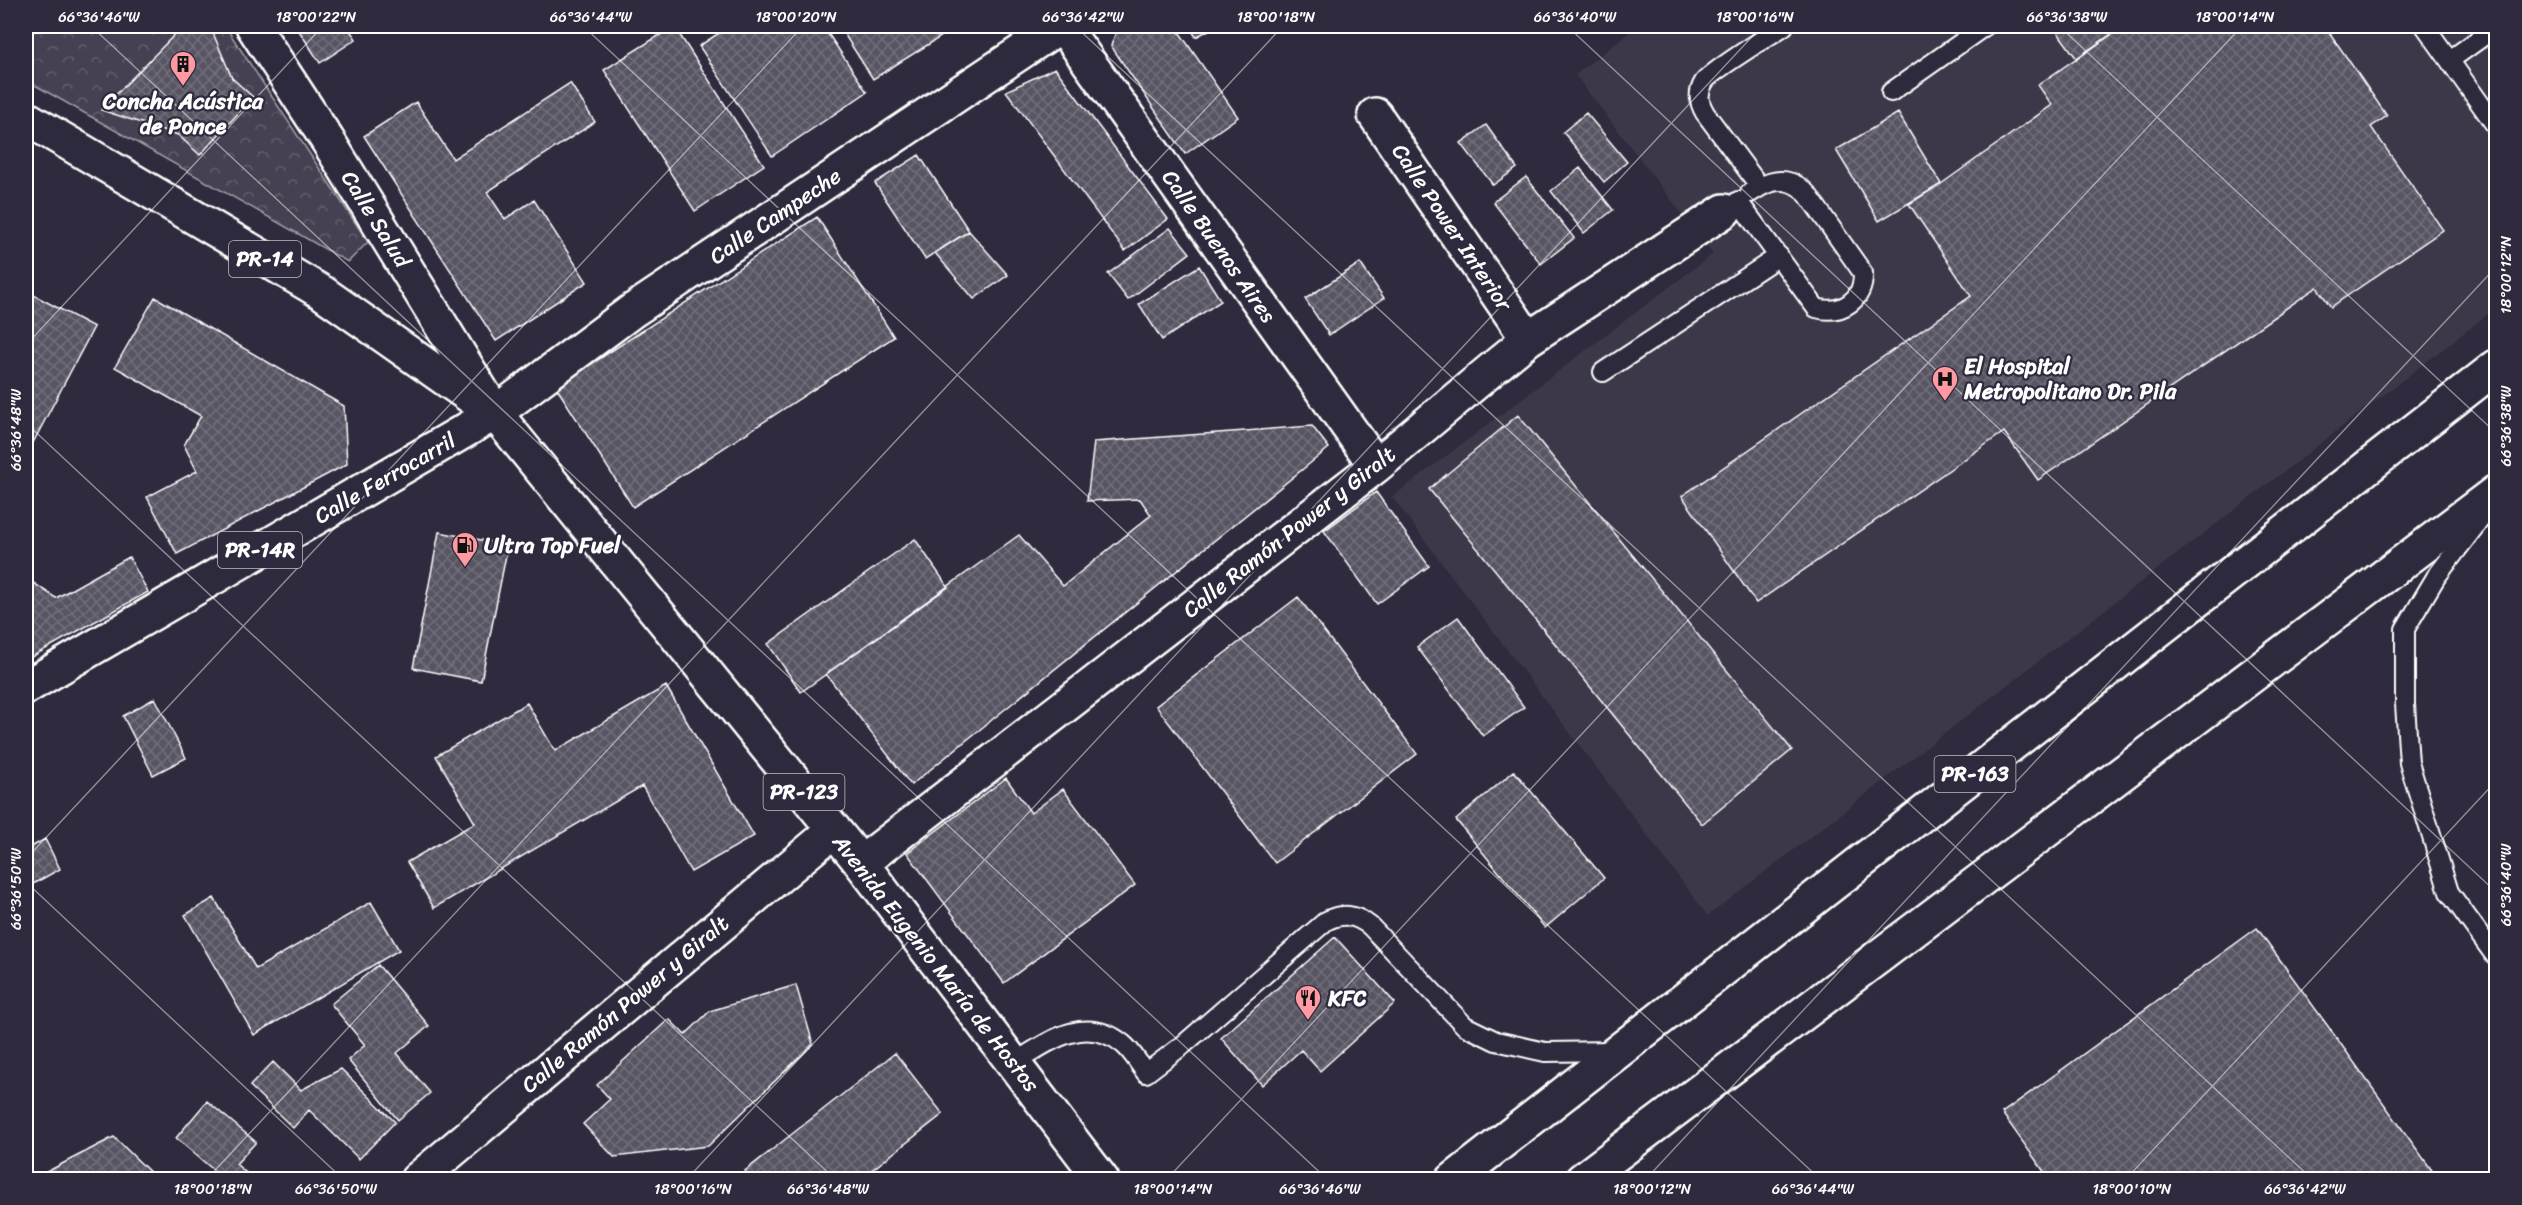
<svg xmlns="http://www.w3.org/2000/svg" width="2522" height="1205" font-family="Sriracha,sans-serif">
	<style>
		.built { fill: #3c3749 }
		.forest { fill: url(#forest-crowns); stroke: #a2a0a8; stroke-width: 1.5 }
		.building { fill: url(#building-cross-hatch); stroke: #fff; stroke-width: 1.5 }
		.lines { fill: none; stroke-linecap: round; stroke-linejoin: round }
		.service-casing { stroke: #fff; stroke-width: 22 }
		.minor-casing { stroke: #fff; stroke-width: 38 }
		.primary-casing { stroke: #fff; stroke-width: 38 }
		.service { stroke: #2f2a3d; stroke-width: 18 }
		.minor { stroke: #2f2a3d; stroke-width: 33 }
		.primary { stroke: #2f2a3d; stroke-width: 33 }
		.ticks { fill: none; stroke: #fff; stroke-width: 1.5; stroke-opacity: 0.45 }
		.labels { text-anchor: middle; dominant-baseline: central; stroke-width: 4.5; stroke-linejoin: round; paint-order: stroke }
		.shield { fill: #2f2a3d; stroke: #c1bfc5; stroke-width: 1.5 }
		.shield-label { font-size: 21px; font-weight: bold; fill: #fff }
		.poi-label { font-size: 22px; font-weight: bold; fill: #fff; stroke: #2f2a3d; text-anchor: start }
		.street-label { font-size: 22px; fill: #fff; stroke: #2f2a3d }
		.neatline { fill: none; stroke: #fff; stroke-width: 2 }
		.ticks-label { font-size: 15px; text-anchor: middle; fill: #fff }
	</style>
	<defs>
		<pattern id="forest-crowns" width="20" height="18" patternUnits="userSpaceOnUse" patternTransform="scale(1.5)"><rect width="20" height="18" fill="#464152"/><path d="M2 6a3 3 0 1 1 6 0M12 15a3 3 0 1 1 6 0" fill="none" stroke="#625e6c"/></pattern>
		<pattern id="building-cross-hatch" width="8" height="8" patternUnits="userSpaceOnUse" patternTransform="scale(1.5)"><rect width="8" height="8" fill="#595564"/><path d="M0 0l8 8M0 8l8-8" fill="none" stroke="#726e7b"/></pattern>
	</defs>
	<rect width="100%" height="100%" fill="#2f2a3d"/>
	<filter id="ink" filterUnits="userSpaceOnUse"><feTurbulence type="fractalNoise" baseFrequency=".0167" numOctaves="2"/><feDisplacementMap in="SourceGraphic" scale="12" xChannelSelector="R" yChannelSelector="G"/><feConvolveMatrix kernelMatrix="1 2 1 2 8 2 1 2 1" color-interpolation-filters="sRGB"/></filter>
	<g filter="url(#ink)">
		<!-- built -->
		<path class="built" d="M1637 26H2496V308L1708 916 1392 497 1713 254 1575 75Z"/>
		<!-- forest -->
		<path class="forest" d="M26 26H225L368 242 348 262 26 80Z"/>
		<!-- building -->
		<path class="building" d="M183 26H210L232 78 253 97 200 155 178 135 101 110Z
			M296 26H347L356 39 320 63Z
			M674 26 764 165 695 211 604 70Z
			M730 26H823L867 92 772 156 699 46Z
			M839 26H958L873 79Z
			M1118 26H1175L1238 117 1185 154 1111 46Z
			M1189 26H1216L1196 37Z
			M2053 26H2117L2119 29 2077 59Z
			M2123 26H2325L2387 116 2371 127 2443 230 2331 307 2317 287 2038 480 2004 432 1756 603 1682 496 1971 296 1909 204 1941 184 2052 105 2038 85Z
			M1055 68 1168 219 1125 251 1006 91Z
			M570 83 595 122 487 192 505 219 534 200 587 282 496 341 364 136 416 102 453 159Z
			M1586 113 1627 162 1604 182 1563 132Z
			M1898 113 1941 184 1879 221 1836 150Z
			M1486 125 1517 168 1493 185 1461 143Z
			M919 155 969 231 925 259 875 183Z
			M1580 168 1613 210 1584 233 1551 191Z
			M1526 177 1574 238 1541 264 1493 202Z
			M817 217 894 337 633 507 556 387Z
			M1170 228 1190 253 1128 300 1108 274Z
			M969 231 1008 275 974 299 935 253Z
			M1360 263 1384 298 1329 335 1305 299Z
			M1199 266 1221 301 1162 340 1139 304Z
			M26 291 94 327 26 456Z
			M155 297 344 406 347 464 177 554 147 497 197 471 184 445 201 416 115 367Z
			M1518 415 1792 750 1702 824 1429 489Z
			M1312 426 1329 448 911 785 826 674 1019 535 1063 586 1151 515 1140 499 1087 501 1094 442Z
			M1376 492 1429 566 1377 604 1324 531Z
			M439 532 508 545 481 681 413 668Z
			M915 539 948 587 801 692 768 644Z
			M129 557 148 592 26 660V578L56 598Z
			M1298 597 1417 754 1275 863 1156 706Z
			M1458 617 1524 707 1483 736 1417 647Z
			M666 686 754 836 691 872 642 786 434 908 407 862 475 823 436 756 527 703 555 751Z
			M155 698 186 758 153 775 123 716Z
			M1514 771 1604 878 1545 928 1456 820Z
			M1006 778 1031 813 1063 789 1135 885 1004 983 907 853Z
			M45 839 60 869 26 888V850Z
			M214 898 256 969 371 902 399 950 254 1035 185 915Z
			M2257 928 2439 1180H2050L2002 1113Z
			M1335 937 1395 1003 1320 1071 1301 1050 1262 1085 1221 1038Z
			M378 965 429 1026 397 1053 430 1093 398 1120 348 1060 365 1045 331 1004Z
			M796 985 813 1044 708 1146 614 1157 583 1124 610 1099 597 1085 669 1019 685 1035 710 1011Z
			M895 1053 943 1114 859 1180H752L745 1171Z
			M273 1062 301 1090 341 1069 395 1122 359 1159 309 1110 293 1128 250 1086Z
			M207 1101 256 1142 236 1164 254 1180H211L217 1173 176 1138Z
			M114 1137 158 1180H31Z"/>
		<g class="lines">
			<!-- service casing -->
			<g class="service-casing">
				<path id="service" d="M2425 26 2496 126
					M2450 60 2496 27
					M1891 92 1985 26
					M1750 193 1760 187 1705 113C1699 103 1697 93 1704 82 1710 72 1770 35 1784 26
					M1738 201 1816 308C1842 315 1864 300 1863 273L1808 195C1794 179 1778 177 1760 187
					M1603 372 1779 256
					M2485 513 2436 577 2405 629V704L2409 763 2449 892 2496 957
					M1014 1063C1048 1042 1085 1013 1123 1044 1132 1051 1139 1064 1146 1073L1183 1045 1326 921C1342 913 1355 914 1370 926L1465 1026 1496 1041 1545 1052 1614 1051"/>
			</g>
			<!-- minor casing -->
			<g class="minor-casing">
				<path id="minor" d="M1063 26 1376 466
					M1375 115 1528 339
					M495 413 632 311 1060 26
					M861 863 1376 466 1528 339 1724 211
					M417 1180 834 830"/>
			</g>
			<!-- primary casing -->
			<g class="primary-casing">
				<path id="primary" d="M253 26 328 141 495 413 861 863 1102 1180
					M26 118 323 293 484 406
					M26 687 495 413
					M1453 1180 2496 367
					M1582 1180 2496 492"/>
			</g>
			<!-- service -->
			<use href="#service" class="service"/>
			<!-- minor -->
			<use href="#minor" class="minor"/>
			<!-- primary -->
			<use href="#primary" class="primary"/>
		</g>
	</g>
	<!-- ticks -->
	<path class="ticks" d="M91 26 1328 1180M583 26 1821 1180M1075 26 2313 1180M1567 26 2496 892M2059 26 2496 433M26 345 323 26M26 423 836 1180M26 859 803 26M26 882 344 1180M206 1180 1283 26M686 1180 1762 26M1166 1180 2242 26M1645 1180 2496 267M2125 1180 2496 781"/>
	<!-- icons -->
	<defs>
		<g id="building-pin" transform="scale(1.35)"><path d="M0 17L-7.5 6A9.5 9.5 0 1 1 7.5 6Z" fill="#ff9aa2" stroke="#2f2a3d"/><path d="M-4-6H4V6H1V3H-1V6H-4ZM-2.5-4.3h1.7v1.8h-1.7ZM.8-4.3h1.7v1.8H.8ZM-2.5-1h1.7V.8h-1.7ZM.8-1h1.7V.8H.8Z" fill="#111"/></g>
		<g id="hospital-pin" transform="scale(1.35)"><path d="M0 17L-7.5 6A9.5 9.5 0 1 1 7.5 6Z" fill="#ff9aa2" stroke="#2f2a3d"/><path d="M-5-5h3v3.5h4V-5h3V5h-3V1.5h-4V5h-3Z" fill="#111"/></g>
		<g id="fuel-pin" transform="scale(1.35)"><path d="M0 17L-7.5 6A9.5 9.5 0 1 1 7.5 6Z" fill="#ff9aa2" stroke="#2f2a3d"/><path d="M-5.5-6h7V0h2V4h1.3V-2.5L3-4.5l.8-.8L6-3V5H2.5V1h-1V6h-7ZM-4.2-4.7v3.2H.2V-4.7Z" fill="#111"/></g>
		<g id="restaurant-pin" transform="scale(1.35)"><path d="M0 17L-7.5 6A9.5 9.5 0 1 1 7.5 6Z" fill="#ff9aa2" stroke="#2f2a3d"/><path d="M-5-6h1v4h1v-4h1v4h1v-4h1v5L-1.5 .5V6h-2V.5L-5-1ZM5-6V6H3V1.5H1.5Q1.5-4 5-6Z" fill="#111"/></g>
	</defs>
	<g fill-rule="evenodd">
		<use href="#building-pin" x="183" y="64"/>
		<use href="#hospital-pin" x="1945" y="379"/>
		<use href="#fuel-pin" x="465" y="545"/>
		<use href="#restaurant-pin" x="1308" y="998"/>
	</g>
	<g class="labels">
		<!-- shield labels -->
		<g class="shield">
			<rect x="229" y="241" width="72" height="36" rx="4.5"/>
			<rect x="218" y="532" width="84" height="36" rx="4.5"/>
			<rect x="1934.5" y="756" width="81" height="36" rx="4.5"/>
			<rect x="763.5" y="774" width="81" height="36" rx="4.5"/>
		</g>
		<g class="shield-label">
			<text x="265" y="259">PR-14</text>
			<text x="260" y="550">PR-14R</text>
			<text x="1975" y="774">PR-163</text>
			<text x="804" y="792">PR-123</text>
		</g>
		<!-- poi labels -->
		<g class="poi-label">
			<text x="183" y="101" text-anchor="middle">Concha Acústica<tspan x="183" dy="25">de Ponce</tspan></text>
			<text x="1964" y="366">El Hospital<tspan x="1964" dy="25">Metropolitano Dr. Pila</tspan></text>
			<text x="484" y="545">Ultra Top Fuel</text>
			<text x="1328" y="998">KFC</text>
		</g>
		<!-- street labels -->
		<g class="street-label">
			<text transform="translate(775 216) rotate(-34)">Calle Campeche</text>
			<text transform="translate(376 219) rotate(58)">Calle Salud</text>
			<text transform="translate(1452 227) rotate(56)">Calle Power Interior</text>
			<text transform="translate(1219 246) rotate(55)">Calle Buenos Aires</text>
			<text transform="translate(385 478) rotate(-30)">Calle Ferrocarril</text>
			<text transform="translate(1289 532) rotate(-38)">Calle Ramón Power y Giralt</text>
			<text transform="translate(936 963) rotate(52)">Avenida Eugenio María de Hostos</text>
			<text transform="translate(625 1004) rotate(-40)">Calle Ramón Power y Giralt</text>
		</g>
	</g>
	<!-- margin -->
	<rect width="2522" height="1205" fill="none" stroke="#2f2a3d" stroke-width="66"/>
	<rect x="33" y="33" width="2456" height="1139" class="neatline"/>
	<g class="ticks-label">
		<text x="99" y="22">66°36'46"W</text>
		<text x="316" y="22">18°00'22"N</text>
		<text x="591" y="22">66°36'44"W</text>
		<text x="796" y="22">18°00'20"N</text>
		<text x="1083" y="22">66°36'42"W</text>
		<text x="1276" y="22">18°00'18"N</text>
		<text x="1575" y="22">66°36'40"W</text>
		<text x="1755" y="22">18°00'16"N</text>
		<text x="2067" y="22">66°36'38"W</text>
		<text x="2235" y="22">18°00'14"N</text>
		<text transform="translate(2506 275) rotate(-90)" y="5">18°00'12"N</text>
		<text transform="translate(2506 426) rotate(-90)" y="5">66°36'38"W</text>
		<text transform="translate(16 430) rotate(-90)" y="5">66°36'48"W</text>
		<text transform="translate(2506 885) rotate(-90)" y="5">66°36'40"W</text>
		<text transform="translate(16 889) rotate(-90)" y="5">66°36'50"W</text>
		<text x="213" y="1194">18°00'18"N</text>
		<text x="336" y="1194">66°36'50"W</text>
		<text x="693" y="1194">18°00'16"N</text>
		<text x="828" y="1194">66°36'48"W</text>
		<text x="1173" y="1194">18°00'14"N</text>
		<text x="1320" y="1194">66°36'46"W</text>
		<text x="1652" y="1194">18°00'12"N</text>
		<text x="1813" y="1194">66°36'44"W</text>
		<text x="2132" y="1194">18°00'10"N</text>
		<text x="2305" y="1194">66°36'42"W</text>
	</g>
</svg>
